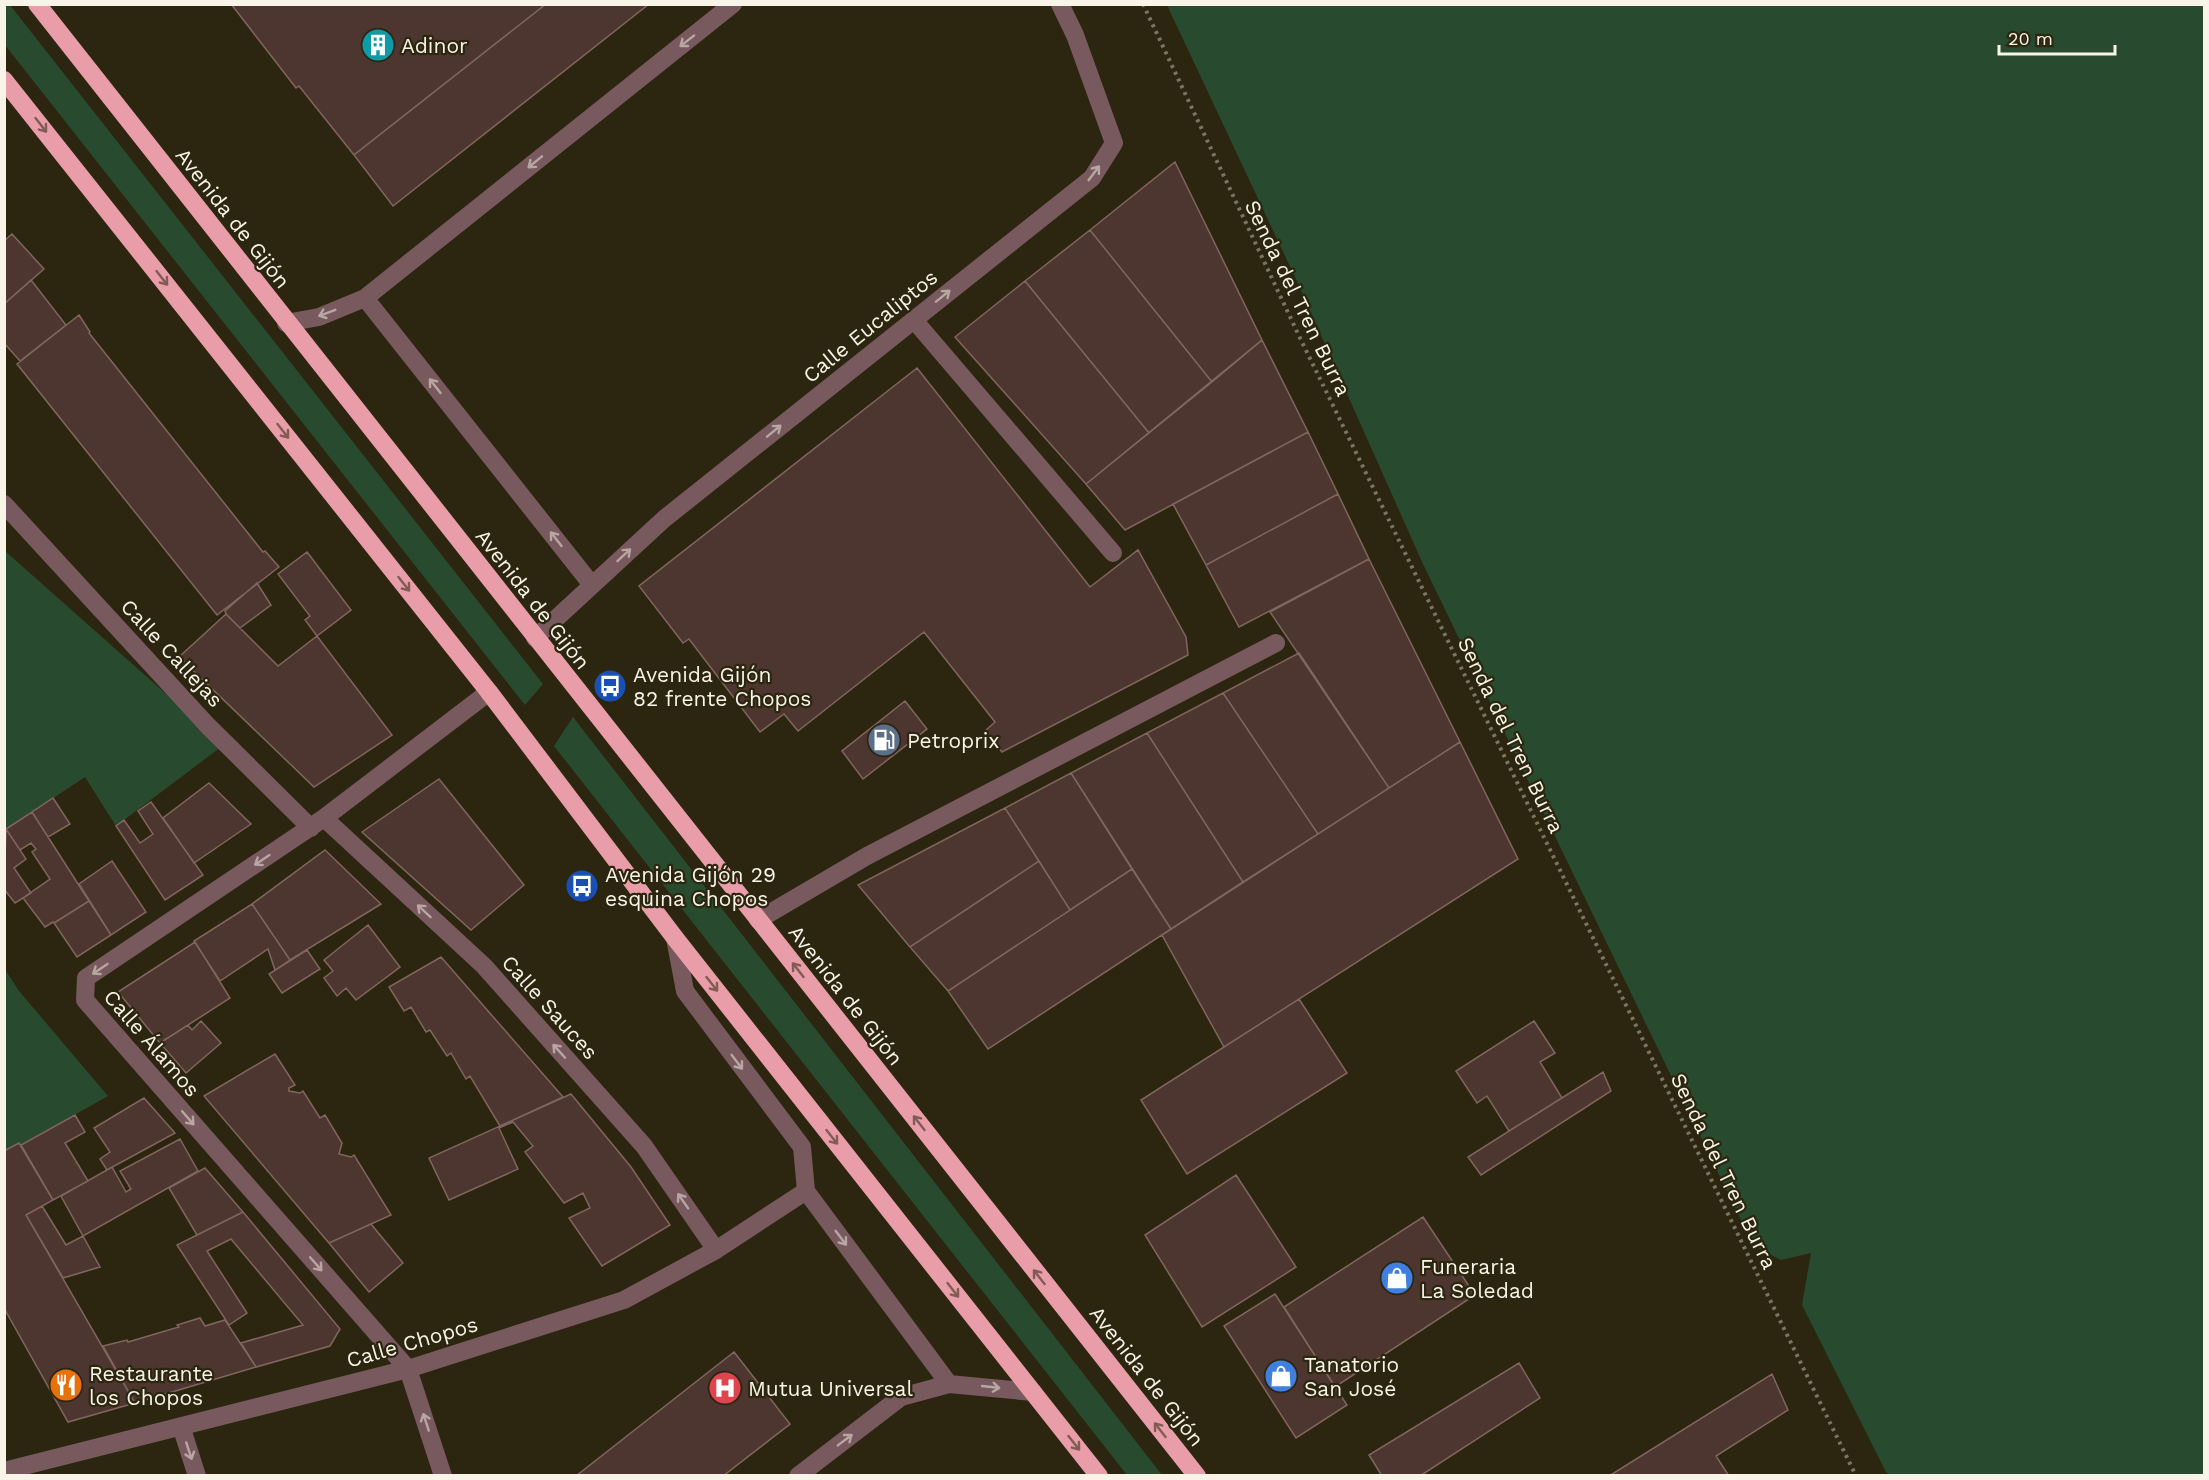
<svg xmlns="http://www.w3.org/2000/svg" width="2209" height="1480" font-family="'Work Sans',sans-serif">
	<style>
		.green { fill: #284b2f }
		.building { fill: #4d362f; stroke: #80665f; stroke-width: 1.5 }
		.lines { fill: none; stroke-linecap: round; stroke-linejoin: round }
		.path { stroke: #7a7563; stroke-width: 4; stroke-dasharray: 3 4.5; stroke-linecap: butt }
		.minor { stroke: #78595d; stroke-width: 18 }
		.highway { stroke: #e99da8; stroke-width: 18 }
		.oneway { stroke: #b8a6a2 }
		.oneway2 { stroke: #815c55 }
		.labels { text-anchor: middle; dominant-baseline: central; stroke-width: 4.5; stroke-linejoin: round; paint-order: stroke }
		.poi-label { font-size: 21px; fill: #f8f4e7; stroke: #2c2611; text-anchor: start }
		.street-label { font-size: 21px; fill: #f8f4e7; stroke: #2c2611 }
	</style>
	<rect width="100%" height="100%" fill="#2c2611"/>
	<!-- green -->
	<path class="green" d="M5 4 10 5 543 684 525 705 5 45Z
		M1167 5H2204V1475L1891 1476 1886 1472 1802 1305 1811 1253 1781 1260 1758 1248 1740 1218 1423 564 1295 277Z
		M5 551 173 700 221 747 116 826 85 777 5 830Z
		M573 717 1162 1475H1127L554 746Z
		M4 968 19 991 108 1096 21 1145 19 1143 5 1151Z"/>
	<!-- building -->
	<path class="building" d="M231 4H546L354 155 299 86 296 88Z
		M546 4H649L393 206 354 155Z
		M1175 162 1262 340 1212 382 1090 230Z
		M1090 230 1212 382 1149 433 1025 281Z
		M12 234 44 269 4 304V241Z
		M31 280 66 325 20 361 4 343V304Z
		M1025 281 1149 433 1086 484 955 337Z
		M79 315 90 332 89 333 263 552 265 551 279 567 217 615 17 364Z
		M1262 340 1308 432 1125 530 1086 484Z
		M917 368 1090 587 1138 550 1186 637 1188 655 1002 752 985 731 995 722 924 632 798 731 784 714 760 732 689 639 683 643 639 586Z
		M1308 432 1338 494 1206 565 1173 504Z
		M1338 494 1369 559 1239 627 1206 565Z
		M307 552 351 610 317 636 305 620 310 616 278 574Z
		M1369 559 1460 742 1389 788 1270 612Z
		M257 583 271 605 240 628 226 614 225 611Z
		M226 614 278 666 317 636 392 735 314 787 179 657Z
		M1299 653 1389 788 1318 834 1223 693Z
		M1223 693 1318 834 1243 882 1147 733Z
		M905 701 927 729 863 779 842 751Z
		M1147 733 1243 882 1171 929 1071 773Z
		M1460 742 1518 859 1224 1047 1162 935Z
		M1071 773 1132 869 1070 910 1005 808Z
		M439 779 524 885 471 930 362 832Z
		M209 783 251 824 194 863 163 818Z
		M53 798 70 824 48 837 32 812Z
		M151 802 203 875 165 900 116 826 124 820 140 843 153 834 138 811Z
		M1005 808 1039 861 910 947 858 885Z
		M32 812 89 901 54 923 53 922 45 927 23 898 50 879 32 852 36 849 31 843 20 850 6 829Z
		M6 829 26 859 14 868 31 893 15 903 4 889Z
		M325 850 381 904 290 960 252 904Z
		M112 861 146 912 111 935 79 884Z
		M1039 861 1070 910 948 991 910 947Z
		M1132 869 1171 929 988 1049 948 991Z
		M89 901 111 935 77 957 54 923Z
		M252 904 290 960 275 970 268 949 220 981 194 941Z
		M368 925 400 967 356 1000 346 988 337 996 324 978 333 971 324 960Z
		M195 942 230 998 160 1043 118 992Z
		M307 950 320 969 282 993 269 974Z
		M441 957 563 1097 500 1126 470 1076 466 1079 451 1053 447 1056 430 1030 426 1032 411 1007 404 1011 389 987Z
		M1299 999 1347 1073 1187 1174 1141 1100Z
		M201 1021 221 1043 186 1073 160 1043 188 1025 192 1030Z
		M1534 1021 1555 1053 1540 1062 1562 1098 1509 1131 1487 1096 1477 1103 1456 1071Z
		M275 1054 295 1085 289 1088V1091L300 1093 303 1091 320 1118 325 1115 342 1143 339 1154 351 1157 354 1155 391 1215 329 1243 204 1096Z
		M1603 1072 1611 1091 1481 1175 1468 1157Z
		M571 1094 631 1167 670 1225 602 1266 569 1218 590 1208 583 1193 564 1203 525 1152 533 1146 513 1122 499 1128 518 1169 449 1200 429 1158Z
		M144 1098 175 1133 107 1170 100 1159 110 1152 94 1128Z
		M75 1115 85 1132 65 1143 88 1181 53 1200 21 1145Z
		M180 1139 198 1171 83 1236 61 1196 112 1167 126 1192 131 1189 120 1171Z
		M19 1143 53 1200 26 1215 135 1403 68 1422 4 1308V1151Z
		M205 1168 243 1212 197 1235 169 1188Z
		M1236 1175 1296 1267 1202 1327 1145 1235Z
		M42 1206 66 1245 83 1236 100 1267 63 1278 26 1215Z
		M243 1212 340 1329 330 1346 256 1367 241 1343 303 1325 231 1239 207 1251 247 1313 229 1325 177 1245Z
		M1423 1217 1475 1295 1335 1387 1284 1307Z
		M371 1224 403 1263 369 1292 329 1243Z
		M1275 1294 1347 1405 1296 1438 1224 1326Z
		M200 1318 205 1326 225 1320 256 1367 135 1403 103 1346 127 1340 128 1342 179 1327 177 1325Z
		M734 1352 790 1424 723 1476H576Z
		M1519 1363 1540 1398 1420 1476H1382L1369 1455Z
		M1772 1374 1788 1410 1716 1456 1729 1476H1609Z"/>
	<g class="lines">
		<!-- path -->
		<path class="path" d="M1143 4 1300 338 1856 1476"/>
		<!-- minor -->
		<path class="minor" d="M365 298 592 585
			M914 320 1113 553
			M286 323 319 317 365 298 733 4
			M4 504 208 726 311 828
			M535 638 664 519 1092 178 1114 143 1075 35 1060 4
			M324 818 484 966 644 1146 716 1250
			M758 920 867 856 1276 643
			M675 938 685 991 802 1147 806 1191 949 1384
			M181 1426 197 1476
			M4 1471 408 1369 624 1300 716 1250 806 1191
			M443 1476 408 1369 85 1000 86 978 324 818 489 692
			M798 1476 901 1397 949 1384 1033 1392"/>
		<!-- highway -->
		<path class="highway" d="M37 4 1197 1476
			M4 80 489 692 675 938 1099 1476"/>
	</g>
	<!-- one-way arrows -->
	<defs><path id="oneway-shaft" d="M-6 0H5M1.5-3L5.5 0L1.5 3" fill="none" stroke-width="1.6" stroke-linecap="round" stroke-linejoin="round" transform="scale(1.5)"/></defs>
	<g class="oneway">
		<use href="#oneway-shaft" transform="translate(687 41) rotate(142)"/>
		<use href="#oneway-shaft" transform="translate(535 162) rotate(141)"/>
		<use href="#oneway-shaft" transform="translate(1094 173) rotate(-53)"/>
		<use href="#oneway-shaft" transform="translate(943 296) rotate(-39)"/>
		<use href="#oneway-shaft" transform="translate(327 313) rotate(159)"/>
		<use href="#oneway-shaft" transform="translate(435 386) rotate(-128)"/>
		<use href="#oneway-shaft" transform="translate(774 431) rotate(-39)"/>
		<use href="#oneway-shaft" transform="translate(556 539) rotate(-128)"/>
		<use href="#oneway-shaft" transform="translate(624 555) rotate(-43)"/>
		<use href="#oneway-shaft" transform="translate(262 860) rotate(146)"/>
		<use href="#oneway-shaft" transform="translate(424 911) rotate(-137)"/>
		<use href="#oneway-shaft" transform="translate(100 969) rotate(146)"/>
		<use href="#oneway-shaft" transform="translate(559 1051) rotate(-132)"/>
		<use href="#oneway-shaft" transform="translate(737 1062) rotate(53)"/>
		<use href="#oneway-shaft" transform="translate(188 1118) rotate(49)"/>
		<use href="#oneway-shaft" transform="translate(683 1201) rotate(-125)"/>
		<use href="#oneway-shaft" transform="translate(841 1238) rotate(53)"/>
		<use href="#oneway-shaft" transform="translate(316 1264) rotate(49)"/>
		<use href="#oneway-shaft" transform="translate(991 1387) rotate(6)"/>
		<use href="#oneway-shaft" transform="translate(426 1422) rotate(-108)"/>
		<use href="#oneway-shaft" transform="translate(845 1440) rotate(-37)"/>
		<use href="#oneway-shaft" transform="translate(189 1451) rotate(72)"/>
	</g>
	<g class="oneway2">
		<use href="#oneway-shaft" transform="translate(41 125) rotate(52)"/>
		<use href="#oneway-shaft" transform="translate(162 278) rotate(52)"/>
		<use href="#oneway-shaft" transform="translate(283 431) rotate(52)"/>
		<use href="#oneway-shaft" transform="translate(404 584) rotate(52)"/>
		<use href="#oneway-shaft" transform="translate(798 970) rotate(-128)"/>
		<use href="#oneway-shaft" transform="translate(712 984) rotate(52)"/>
		<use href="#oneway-shaft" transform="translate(919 1123) rotate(-128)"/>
		<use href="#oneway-shaft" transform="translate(832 1137) rotate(52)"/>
		<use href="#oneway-shaft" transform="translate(1039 1277) rotate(-128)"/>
		<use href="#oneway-shaft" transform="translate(953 1290) rotate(52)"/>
		<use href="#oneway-shaft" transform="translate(1160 1430) rotate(-128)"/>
		<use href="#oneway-shaft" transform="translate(1074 1443) rotate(52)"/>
	</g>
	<!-- icons -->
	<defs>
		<g id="building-disc" transform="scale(1.725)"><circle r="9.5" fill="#0f9aa8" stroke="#2c2611"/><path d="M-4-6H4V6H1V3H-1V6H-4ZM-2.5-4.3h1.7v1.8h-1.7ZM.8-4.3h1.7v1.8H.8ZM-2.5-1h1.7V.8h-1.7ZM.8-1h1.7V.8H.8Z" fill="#fff"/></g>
		<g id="bus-disc" transform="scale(1.725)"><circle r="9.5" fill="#1a4fb4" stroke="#2c2611"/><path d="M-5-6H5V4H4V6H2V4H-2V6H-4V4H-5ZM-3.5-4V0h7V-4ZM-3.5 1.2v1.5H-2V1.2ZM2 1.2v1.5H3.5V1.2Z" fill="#fff"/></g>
		<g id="fuel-disc" transform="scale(1.725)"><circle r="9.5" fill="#5c6f8a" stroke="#2c2611"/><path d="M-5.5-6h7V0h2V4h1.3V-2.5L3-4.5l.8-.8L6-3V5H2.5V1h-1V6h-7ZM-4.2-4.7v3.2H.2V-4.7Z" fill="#fff"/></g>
		<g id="shop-disc" transform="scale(1.725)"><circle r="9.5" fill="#3f7fe0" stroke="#2c2611"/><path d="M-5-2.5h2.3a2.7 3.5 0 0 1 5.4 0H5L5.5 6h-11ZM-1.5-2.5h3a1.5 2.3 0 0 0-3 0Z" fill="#fff"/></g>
		<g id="restaurant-disc" transform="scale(1.725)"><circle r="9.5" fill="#e8710a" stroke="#2c2611"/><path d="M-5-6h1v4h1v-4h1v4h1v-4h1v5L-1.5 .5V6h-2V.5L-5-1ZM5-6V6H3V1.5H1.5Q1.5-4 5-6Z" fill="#fff"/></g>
		<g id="hospital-disc" transform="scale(1.725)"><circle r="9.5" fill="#e0444e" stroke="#2c2611"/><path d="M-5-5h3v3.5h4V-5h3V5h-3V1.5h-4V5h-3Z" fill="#fff"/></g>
	</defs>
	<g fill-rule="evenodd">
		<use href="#building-disc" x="378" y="45"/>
		<use href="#bus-disc" x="610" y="686"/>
		<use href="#fuel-disc" x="884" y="740"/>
		<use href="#bus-disc" x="582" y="886"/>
		<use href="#shop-disc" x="1397" y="1278"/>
		<use href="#shop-disc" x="1281" y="1376"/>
		<use href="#restaurant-disc" x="66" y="1385"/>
		<use href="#hospital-disc" x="725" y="1388"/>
	</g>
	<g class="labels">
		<!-- poi labels -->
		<g class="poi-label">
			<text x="401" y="45">Adinor</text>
			<text x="633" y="674">Avenida Gijón<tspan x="633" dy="24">82 frente Chopos</tspan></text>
			<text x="907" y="740">Petroprix</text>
			<text x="605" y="874">Avenida Gijón 29<tspan x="605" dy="24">esquina Chopos</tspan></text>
			<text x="1420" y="1266">Funeraria<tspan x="1420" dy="24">La Soledad</tspan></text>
			<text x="1304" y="1364">Tanatorio<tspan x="1304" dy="24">San José</tspan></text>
			<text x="89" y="1373">Restaurante<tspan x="89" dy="24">los Chopos</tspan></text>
			<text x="748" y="1388">Mutua Universal</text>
		</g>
		<!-- street labels -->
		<g class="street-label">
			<text transform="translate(233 218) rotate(52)">Avenida de Gijón</text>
			<text transform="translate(1298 298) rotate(64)">Senda del Tren Burra</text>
			<text transform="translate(870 326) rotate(-39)">Calle Eucaliptos</text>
			<text transform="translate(533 599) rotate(52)">Avenida de Gijón</text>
			<text transform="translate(172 653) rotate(47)">Calle Callejas</text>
			<text transform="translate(1511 735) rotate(64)">Senda del Tren Burra</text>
			<text transform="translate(846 995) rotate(52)">Avenida de Gijón</text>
			<text transform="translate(550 1007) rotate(48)">Calle Sauces</text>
			<text transform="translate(152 1043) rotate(49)">Calle Álamos</text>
			<text transform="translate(1724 1171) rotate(64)">Senda del Tren Burra</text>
			<text transform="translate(412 1342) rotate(-16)">Calle Chopos</text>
			<text transform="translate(1147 1376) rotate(52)">Avenida de Gijón</text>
		</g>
	</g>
	<!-- border -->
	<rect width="2209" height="1480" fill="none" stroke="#f8f4e7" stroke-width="12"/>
	<!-- scale -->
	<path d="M1999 45v9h116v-9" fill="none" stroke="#f8f4e7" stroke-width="3"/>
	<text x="2008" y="45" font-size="18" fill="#f8f4e7" stroke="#2c2611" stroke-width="4.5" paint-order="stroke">20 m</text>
</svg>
